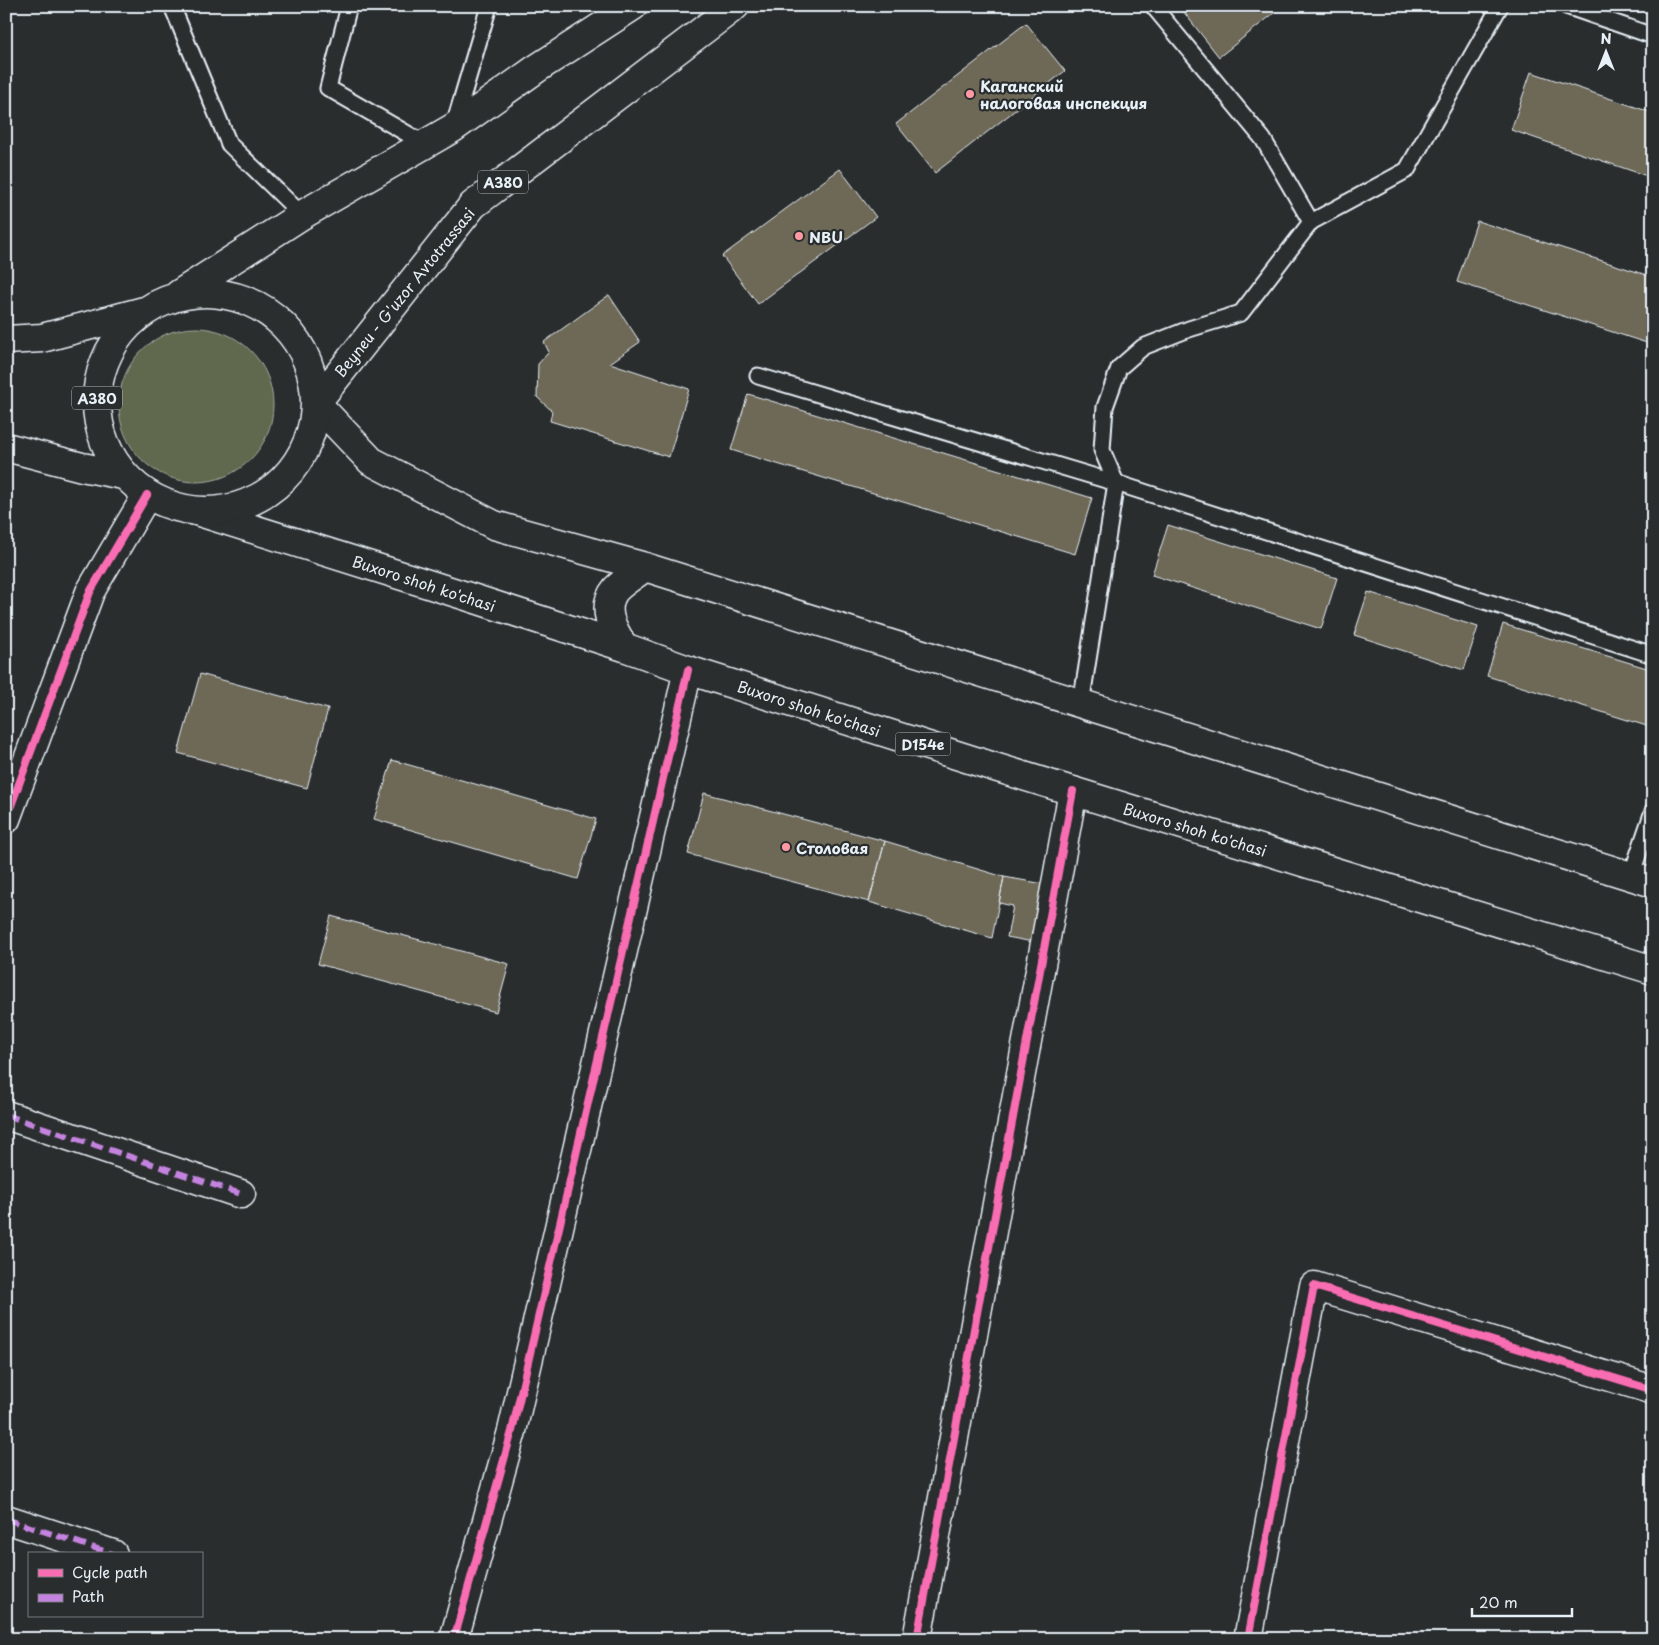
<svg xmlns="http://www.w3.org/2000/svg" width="1659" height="1645" font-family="'Playpen Sans',sans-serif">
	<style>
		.green { fill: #61674e; stroke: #a4aca3 }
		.building { fill: #6e6757; stroke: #e8f1f8 }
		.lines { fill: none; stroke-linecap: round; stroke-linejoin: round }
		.lane-casing { stroke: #e8f1f8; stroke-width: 19 }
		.street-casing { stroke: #e8f1f8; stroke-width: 31 }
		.secondary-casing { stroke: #e8f1f8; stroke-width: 31 }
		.primary-casing { stroke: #e8f1f8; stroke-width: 31 }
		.highway-casing { stroke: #e8f1f8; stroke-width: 31 }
		.lane { stroke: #2a2d2e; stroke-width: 15 }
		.street { stroke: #2a2d2e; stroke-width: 28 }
		.secondary { stroke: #2a2d2e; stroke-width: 28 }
		.primary { stroke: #2a2d2e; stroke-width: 28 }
		.highway { stroke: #2a2d2e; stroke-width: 28 }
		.quiet { stroke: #c483df; stroke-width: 6; stroke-dasharray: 12 6; stroke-linecap: butt }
		.cycleway-casing { stroke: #2a2d2e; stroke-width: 11 }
		.cycleway { stroke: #f96db3; stroke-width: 8 }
		.poi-dot { fill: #ff9aa2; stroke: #2a2d2e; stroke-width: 2 }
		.labels { text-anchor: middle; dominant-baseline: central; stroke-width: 4.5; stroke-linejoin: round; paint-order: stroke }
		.shield { fill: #2a2d2e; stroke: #afb6bb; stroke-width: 1 }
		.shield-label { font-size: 14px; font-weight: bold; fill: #e8f1f8 }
		.poi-label { font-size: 15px; font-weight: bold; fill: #e8f1f8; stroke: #2a2d2e; text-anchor: start }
		.street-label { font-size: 15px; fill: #e8f1f8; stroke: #2a2d2e }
	</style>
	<rect width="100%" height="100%" fill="#2a2d2e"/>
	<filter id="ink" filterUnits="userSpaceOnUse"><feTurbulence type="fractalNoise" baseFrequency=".02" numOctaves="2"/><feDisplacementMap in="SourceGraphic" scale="10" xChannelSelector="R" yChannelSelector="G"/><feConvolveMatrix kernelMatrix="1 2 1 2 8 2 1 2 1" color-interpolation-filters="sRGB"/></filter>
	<g filter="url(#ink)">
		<!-- green -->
		<path class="green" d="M119 405a77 77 0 1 1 154 0a77 77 0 1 1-154 0Z"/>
		<!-- building -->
		<path class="building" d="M1179 6H1283L1219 57Z
			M1026 23 1065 71 935 173 896 124Z
			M1531 72 1653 113V178L1511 130Z
			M840 169 876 217 758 304 722 256Z
			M1477 221 1653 277V345L1457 282Z
			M609 295 640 342 610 363 689 389 669 457 550 421 552 411 537 397 538 364 549 352 544 342Z
			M748 394 1092 498 1075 554 731 450Z
			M1168 525 1337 578 1321 629 1152 575Z
			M1368 592 1478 627 1464 670 1354 635Z
			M1503 624 1653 670V728L1487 676Z
			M200 674 328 709 307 788 178 753Z
			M392 760 596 819 578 879 374 819Z
			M704 793 885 841 869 902 688 854Z
			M885 841 1004 877 992 938 869 902Z
			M1004 877 1044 884 1033 942 1007 937 1013 906 999 903Z
			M331 916 509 964 496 1012 318 964Z"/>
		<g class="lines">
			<!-- lane casing -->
			<g class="lane-casing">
				<path id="lane" d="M172 6 229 144 302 215
					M349 6 328 88 425 144
					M1153 6 1263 139 1311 222
					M1566 6 1653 36
					M454 125 489 6
					M758 376 1116 483 1653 655
					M1081 704 1116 483 1102 450 1105 407 1119 368 1143 347 1189 329 1241 313 1311 222 1407 170 1500 6
					M1631 876 1653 811"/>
			</g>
			<!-- street casing -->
			<g class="street-casing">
				<path id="street" d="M6 1115 241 1194
					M6 1519 113 1554
					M454 1639 512 1431 688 670
					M917 1639 1073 791
					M1248 1639 1314 1286 1653 1390"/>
			</g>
			<!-- secondary casing -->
			<g class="secondary-casing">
				<path id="secondary" d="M6 819 90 592 147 495"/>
			</g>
			<!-- primary casing -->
			<g class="primary-casing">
				<path id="primary" d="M316 403 371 461 494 525 645 567 1653 883
					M196 511 466 596 624 647 688 670 988 765 1653 970
					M624 647C613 630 600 608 616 589 624 581 636 574 645 567"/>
			</g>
			<!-- highway casing -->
			<g class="highway-casing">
				<path id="highway" d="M97 402a109 109 0 1 1 218 0a109 109 0 1 1-218 0Z
					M179 294 302 215 453 128 536 69 633 6
					M6 340 42 338 144 311
					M316 403 473 205 735 6
					M6 447 82 467 123 475"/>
			</g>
			<!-- lane -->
			<use href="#lane" class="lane"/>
			<!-- street -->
			<use href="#street" class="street"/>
			<!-- secondary -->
			<use href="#secondary" class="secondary"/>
			<!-- primary -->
			<use href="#primary" class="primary"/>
			<!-- highway -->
			<use href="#highway" class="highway"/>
			<!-- quiet -->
			<path class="quiet" d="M6 1115 241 1194
				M6 1519 113 1554"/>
			<!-- cycleway casing -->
			<g class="cycleway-casing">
				<path id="cycleway" d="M6 819 90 592 147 495
					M454 1639 512 1431 688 670
					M917 1639 1073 791
					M1248 1639 1314 1286 1653 1390"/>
			</g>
			<!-- cycleway -->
			<use href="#cycleway" class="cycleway"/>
		</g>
	</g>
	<!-- markers -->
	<g class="poi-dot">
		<circle cx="970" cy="94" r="5"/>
		<circle cx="799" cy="236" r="5"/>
		<circle cx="786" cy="847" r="5"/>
	</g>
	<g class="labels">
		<!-- shield labels -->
		<g class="shield">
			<rect x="478" y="170.5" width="50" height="23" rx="4"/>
			<rect x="72" y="386.5" width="50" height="23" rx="4"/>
			<rect x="895.5" y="732.5" width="55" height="23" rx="4"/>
		</g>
		<g class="shield-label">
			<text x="503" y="182">A380</text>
			<text x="97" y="398">A380</text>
			<text x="923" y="744">D154e</text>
		</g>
		<!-- poi labels -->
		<g class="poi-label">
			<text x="980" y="85">Каганский<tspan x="980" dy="17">налоговая инспекция</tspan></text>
			<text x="809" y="236">NBU</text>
			<text x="796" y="847">Столовая</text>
		</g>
		<!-- street labels -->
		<g class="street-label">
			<text transform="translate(404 292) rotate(-51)">Beyneu - G'uzor Avtotrassasi</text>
			<text transform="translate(424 583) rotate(18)">Buxoro shoh ko'chasi</text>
			<text transform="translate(809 708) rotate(18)">Buxoro shoh ko'chasi</text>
			<text transform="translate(1195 829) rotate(17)">Buxoro shoh ko'chasi</text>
		</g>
	</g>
	<!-- margin -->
	<rect width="1659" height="1645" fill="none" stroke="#2a2d2e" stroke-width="25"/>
	<rect x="12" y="12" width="1634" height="1620" fill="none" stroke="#e8f1f8" stroke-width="2" filter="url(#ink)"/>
	<!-- legend -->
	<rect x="28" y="1552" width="175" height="65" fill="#2a2d2e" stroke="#767b7f"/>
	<rect x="38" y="1569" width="25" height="8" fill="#f96db3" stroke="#767b7f"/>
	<text x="72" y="1578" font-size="15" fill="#e8f1f8">Cycle path</text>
	<rect x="38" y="1594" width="25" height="8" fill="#c483df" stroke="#767b7f"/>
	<text x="72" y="1602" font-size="15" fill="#e8f1f8">Path</text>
	<!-- north arrow -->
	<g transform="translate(1606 52)" stroke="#2a2d2e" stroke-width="4" paint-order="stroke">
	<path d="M0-4L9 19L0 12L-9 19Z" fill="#e8f1f8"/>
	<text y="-8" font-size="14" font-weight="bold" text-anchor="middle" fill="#e8f1f8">N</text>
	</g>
	<!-- scale -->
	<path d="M1472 1608v8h100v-8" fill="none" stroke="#e8f1f8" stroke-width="2.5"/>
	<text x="1479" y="1608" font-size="15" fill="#e8f1f8" stroke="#2a2d2e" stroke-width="4" paint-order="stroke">20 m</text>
</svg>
